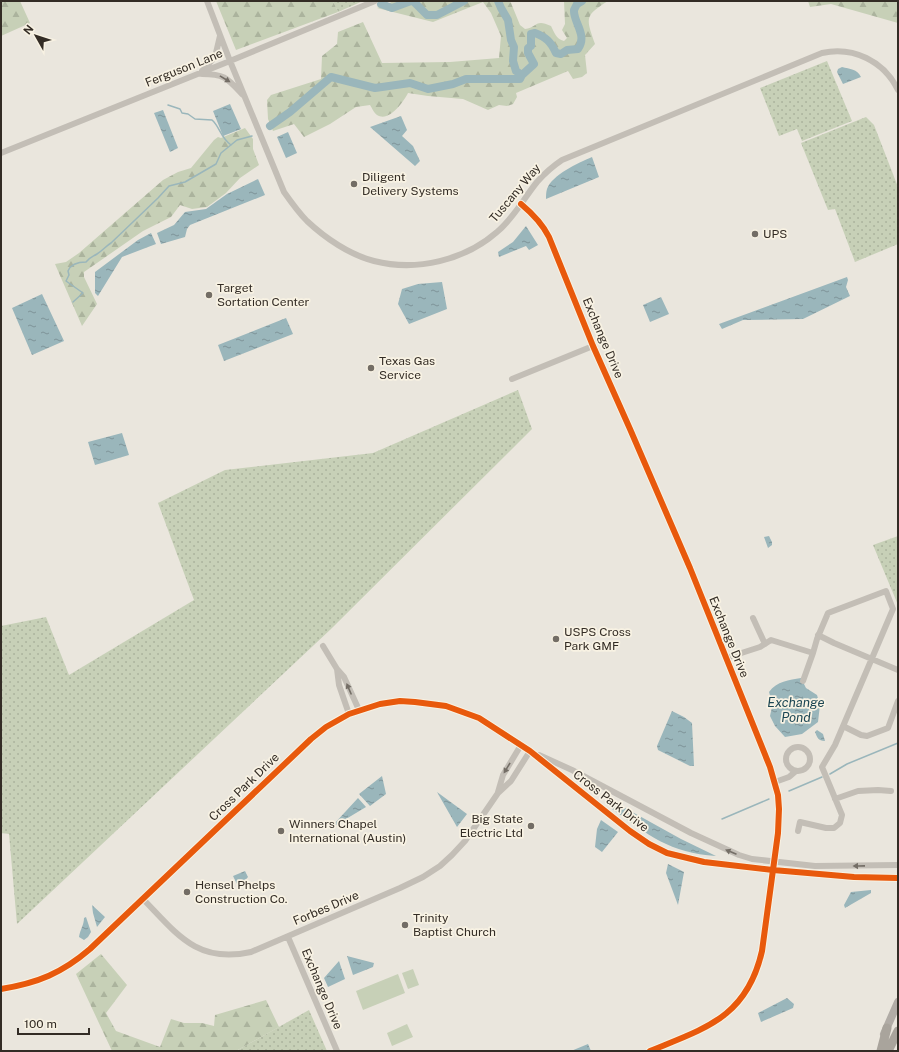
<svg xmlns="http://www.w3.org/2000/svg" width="899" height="1052" font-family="'Public Sans',sans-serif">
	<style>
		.grass { fill: url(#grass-dots) }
		.forest { fill: url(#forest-firs) }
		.garden { fill: #c7d0b7 }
		.water { fill: url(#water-ripples) }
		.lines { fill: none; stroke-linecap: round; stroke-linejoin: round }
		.stream { stroke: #9ab6bb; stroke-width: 1.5 }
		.river { stroke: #9ab6bb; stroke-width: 8 }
		.minor { stroke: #c3beb6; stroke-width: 6 }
		.major { stroke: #b1aca6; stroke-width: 8 }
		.highway { stroke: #a9a49c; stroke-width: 9 }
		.cycleway-casing { stroke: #f8f2e3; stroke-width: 8 }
		.cycleway { stroke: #e8590c; stroke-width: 6 }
		.oneway { fill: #746e66 }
		.poi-dot { fill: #736d65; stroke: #f8f2e3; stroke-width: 1.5 }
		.labels { text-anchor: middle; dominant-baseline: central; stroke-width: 3.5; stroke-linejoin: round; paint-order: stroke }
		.street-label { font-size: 12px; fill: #332c25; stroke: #f8f2e3 }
		.poi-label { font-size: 12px; fill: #332c25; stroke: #f8f2e3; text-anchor: start }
		.water-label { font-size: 13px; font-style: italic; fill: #1c4653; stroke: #f8f2e3 }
	</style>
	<defs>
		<pattern id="grass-dots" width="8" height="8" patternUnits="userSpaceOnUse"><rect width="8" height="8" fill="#c7d0b7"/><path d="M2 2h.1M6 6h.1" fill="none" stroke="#abb39d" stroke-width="1.8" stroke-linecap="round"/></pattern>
		<pattern id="forest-firs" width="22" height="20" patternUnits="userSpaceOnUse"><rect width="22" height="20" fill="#c7d0b7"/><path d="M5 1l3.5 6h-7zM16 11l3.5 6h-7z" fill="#abb39d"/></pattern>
		<pattern id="water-ripples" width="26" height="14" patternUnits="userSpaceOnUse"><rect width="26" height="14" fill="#9ab6bb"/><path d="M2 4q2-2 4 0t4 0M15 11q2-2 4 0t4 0" fill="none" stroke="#7e9498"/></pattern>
	</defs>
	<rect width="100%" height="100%" fill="#eae6dd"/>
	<!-- grass -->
	<path class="grass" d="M333 1H363L338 12Z
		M827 61 852 121 802 141 797 129 779 136 760 88Z
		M866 117 874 125 898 187V244L855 262 835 209 828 210 801 143Z
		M518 390 532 429 331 629 17 924 9 834 1 833V626L46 617 69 675 194 600 158 503 225 470 373 453Z
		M898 536V605L873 545Z
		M309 1010 327 1051H236Z"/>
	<!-- forest -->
	<path class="forest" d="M1 1H20L30 23 1 36Z
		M216 1H333L338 12 236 50Z
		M394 1H509L511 3 520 25 525 29C537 28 535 18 551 26 554 32 556 39 564 41L567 38 562 30 565 24 564 1H608C584 16 586 18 595 44L585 55 587 73 582 77 573 79 568 71 516 93 517 97 513 104 507 106 499 105 488 110 463 99 428 96 408 93C404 101 389 123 377 115 374 113 372 108 370 105L356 107 330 124 304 137 294 124 273 131 268 119 267 100 271 95 321 79 322 56 337 44 338 32 363 22 382 63 450 62 499 58 501 36 491 13 483 2 433 22 377 8Z
		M808 1H898V23L831 4 810 7Z
		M245 128 253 139V149L259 165 240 178 226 193 207 207 192 209 180 205 171 217 143 231 84 272V277L97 304 82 326 55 264 66 262 79 253 163 180 178 172 191 168 214 140 218 137 221 138Z
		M101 954 127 985 106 1013 116 1031 160 1047 171 1019 184 1023H202L214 1026 215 1015 266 1000 279 1027 236 1051H112L76 974Z"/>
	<!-- garden -->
	<path class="garden" d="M413 969 419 985 408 989 402 973Z
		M398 974 405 993 363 1010 356 991Z
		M407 1024 413 1037 392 1046 387 1033Z"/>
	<!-- water -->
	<path class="water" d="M842 67C850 69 857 69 861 77L843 84 837 72 838 69Z
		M230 104 241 129 223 136 213 111Z
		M163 110 178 148 170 152 154 113Z
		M401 116 407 130 402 136 413 146 420 161 415 166 370 127Z
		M288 132 297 153 286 158 277 137Z
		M592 157 599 177 546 199C546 196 546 192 547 189 552 175 578 163 592 157Z
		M258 179 265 195 190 225 187 229 185 237 161 244 157 233 174 225 185 212 206 209 227 194Z
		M526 226 538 245 529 250 526 246 499 257 498 252 513 242Z
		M151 233 156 244 122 257 98 296 95 293V272L138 240Z
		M847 277 848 280 846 287 850 296 803 319 743 320 722 329 719 324Z
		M442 282 447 309 409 324 398 304 402 289 418 284Z
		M42 294 64 341 32 355 12 308Z
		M661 297 669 314 650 322 643 305Z
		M286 318 293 334 224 361 218 345Z
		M122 433 129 455 95 465 88 442Z
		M769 536 772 542V545L768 548 764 537Z
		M801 678 806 688 817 695 820 705 818 722 802 734 785 737 775 726 770 716 772 707 771 699 769 692C777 681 789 680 801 678Z
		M672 711 684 717 692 723 694 766H690L658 750 657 746Z
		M817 730 823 734 825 741C818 741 817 737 815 732Z
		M382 776 386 794 370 806 359 794Z
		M437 792 467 814 457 827Z
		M358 798 366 807 336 825 334 824Z
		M611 803H616L681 839 716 856C670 853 648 835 612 809L610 804Z
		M601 820 618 832 602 852 595 847 597 829Z
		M668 864 684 872 678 905 666 873Z
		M245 871 248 877 240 886H238L233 876Z
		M871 890V893L845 908 844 905 851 892Z
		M92 905 105 917 97 927 93 913Z
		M86 917 91 932 88 937 84 940 79 937C80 930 84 925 84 918Z
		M347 956 374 963 373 967 353 975Z
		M339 961 345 979 328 987 324 978Z
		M787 998 794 1004 793 1008 761 1022 758 1013Z
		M588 1044 591 1051H571Z"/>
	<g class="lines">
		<!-- stream -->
		<path class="stream" d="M168 105 180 109 182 113 188 114 195 119 212 120C220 127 220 137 231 145
			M73 302 83 293 66 281 69 275 68 271C71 264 78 262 86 262 90 257 92 257 97 254 102 251 106 246 111 243L158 198 169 186 185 182 216 164 221 153 237 140 252 136
			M830 774 847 764 898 743
			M789 791 822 777
			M722 819 769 799"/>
		<!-- river -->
		<path class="river" d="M413 1 427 15H437L464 1
			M498 1 501 8 508 20 511 40 514 47 513 61 516 71 522 75
			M381 4 392 8 411 1
			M270 126 290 112 331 77 375 88 410 83 428 89 453 84 466 79H520L522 75 534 64 528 53V48L531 46V34L535 33C546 37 551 42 556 53L561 54 567 50 578 49C588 35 573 22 574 10 575 8 576 6 577 4L582 1"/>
		<!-- minor -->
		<path class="minor" d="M207 1 230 61 284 192C291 202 298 212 307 221 325 238 350 255 374 261 417 272 465 260 497 232 514 218 524 198 537 182 545 173 553 166 562 160L822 53C853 46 884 61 898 90
			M202 71 215 57 220 36
			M202 74C225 74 227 78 243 95
			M1 153 230 61 375 1
			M521 204C533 214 542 223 549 237L593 346 630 429 690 568 770 767 778 795 779 809 778 833 762 951C747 1017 706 1028 650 1051
			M512 379 593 346
			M753 618 765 644
			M818 635 834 643 898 670
			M323 646 337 669 344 677 359 710
			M726 658 760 647 771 640 813 653 817 639 828 613 886 591 893 609 835 745 822 767 842 815 840 823 834 828H826L800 822 798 831
			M337 669 339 685 349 714
			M803 681 813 653
			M843 726 861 735 867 736 888 728 898 701
			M786 759a12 12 0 1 1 24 0a12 12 0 1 1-24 0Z
			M539 755 572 770 691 833 739 855 752 859 815 866 898 865
			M775 782 789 777 796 771
			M498 792 503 775 521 745
			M835 799 858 791 878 790 891 791
			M143 899C177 934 197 964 251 952L400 888 423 877 440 866 452 855 465 841 498 793 511 781 530 751
			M288 937 337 1051
			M1 989C38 983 62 973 90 949L311 739 326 727 349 714 380 704 400 701 415 702 446 706 479 718 530 751 630 831 649 844 667 853 704 862 773 870 854 877 898 878"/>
		<!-- major -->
		<path class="major" d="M884 1034 898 1002"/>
		<!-- highway -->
		<path class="highway" d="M881 1051 887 1028
			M888 1051 898 1031"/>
		<!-- cycleway casing -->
		<g class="cycleway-casing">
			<path id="cycleway" d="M521 204C533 214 542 223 549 237L593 346 630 429 690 568 770 767 778 795 779 809 778 833 762 951C747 1017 706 1028 650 1051
				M1 989C38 983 62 973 90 949L311 739 326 727 349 714 380 704 400 701 415 702 446 706 479 718 530 751 630 831 649 844 667 853 704 862 773 870 854 877 898 878"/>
		</g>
		<!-- cycleway -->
		<use href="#cycleway" class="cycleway"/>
	</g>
	<!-- one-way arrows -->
	<defs><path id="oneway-solid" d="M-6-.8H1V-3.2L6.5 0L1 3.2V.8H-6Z"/></defs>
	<g class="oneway">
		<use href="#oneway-solid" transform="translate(225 79) rotate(31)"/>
		<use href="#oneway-solid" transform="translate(349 689) rotate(-113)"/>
		<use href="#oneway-solid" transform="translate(507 768) rotate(121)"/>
		<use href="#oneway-solid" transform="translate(731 852) rotate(-157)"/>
		<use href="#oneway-solid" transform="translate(859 866) rotate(179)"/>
	</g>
	<!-- markers -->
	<g class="poi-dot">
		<circle cx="354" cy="184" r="4"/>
		<circle cx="755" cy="234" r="4"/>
		<circle cx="209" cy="295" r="4"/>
		<circle cx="371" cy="368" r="4"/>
		<circle cx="556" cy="639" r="4"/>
		<circle cx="531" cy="826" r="4"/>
		<circle cx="281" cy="831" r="4"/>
		<circle cx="187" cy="892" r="4"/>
		<circle cx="405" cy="925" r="4"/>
	</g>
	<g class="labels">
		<!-- street labels -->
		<g class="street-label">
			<text transform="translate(184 68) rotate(-22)">Ferguson Lane</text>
			<text transform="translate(515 193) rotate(-50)">Tuscany Way</text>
			<text transform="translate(603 338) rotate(67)">Exchange Drive</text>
			<text transform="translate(729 637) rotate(68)">Exchange Drive</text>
			<text transform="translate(244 787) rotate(-44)">Cross Park Drive</text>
			<text transform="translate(611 801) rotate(38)">Cross Park Drive</text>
			<text transform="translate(326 908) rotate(-23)">Forbes Drive</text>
			<text transform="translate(322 989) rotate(67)">Exchange Drive</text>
		</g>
		<!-- poi labels -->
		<g class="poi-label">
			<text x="362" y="177">Diligent<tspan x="362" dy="14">Delivery Systems</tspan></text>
			<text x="763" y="234">UPS</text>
			<text x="217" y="288">Target<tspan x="217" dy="14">Sortation Center</tspan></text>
			<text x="379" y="361">Texas Gas<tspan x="379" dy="14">Service</tspan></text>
			<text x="564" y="632">USPS Cross<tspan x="564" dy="14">Park GMF</tspan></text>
			<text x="523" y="819" text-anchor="end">Big State<tspan x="523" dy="14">Electric Ltd</tspan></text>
			<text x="289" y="824">Winners Chapel<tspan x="289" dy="14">International (Austin)</tspan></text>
			<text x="195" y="885">Hensel Phelps<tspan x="195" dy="14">Construction Co.</tspan></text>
			<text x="413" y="918">Trinity<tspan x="413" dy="14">Baptist Church</tspan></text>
		</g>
		<!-- water labels -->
		<g class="water-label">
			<text x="796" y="702">Exchange<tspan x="796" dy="15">Pond</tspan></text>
		</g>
	</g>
	<!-- border -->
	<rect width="899" height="1052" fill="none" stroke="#332c25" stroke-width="4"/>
	<!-- north arrow -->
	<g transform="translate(36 36) rotate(309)" stroke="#f8f2e3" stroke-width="3" paint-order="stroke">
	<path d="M0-3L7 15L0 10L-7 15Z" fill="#332c25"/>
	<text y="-6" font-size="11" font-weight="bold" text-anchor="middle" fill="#332c25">N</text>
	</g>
	<!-- scale -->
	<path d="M18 1028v6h71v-6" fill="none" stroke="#332c25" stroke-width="2"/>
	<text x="24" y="1028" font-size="12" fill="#332c25" stroke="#f8f2e3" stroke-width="3" paint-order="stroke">100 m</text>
</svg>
